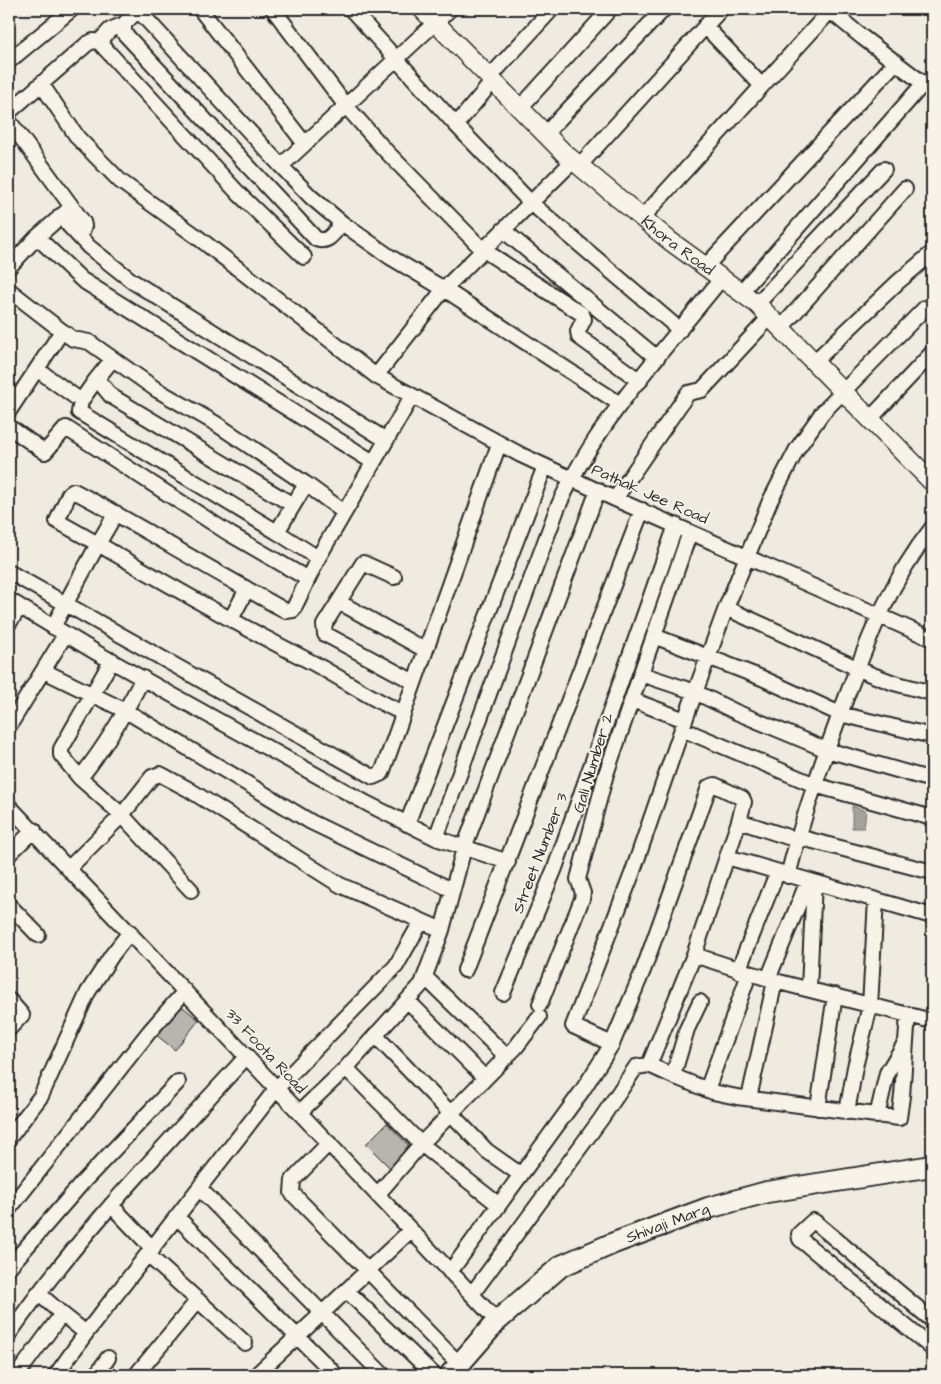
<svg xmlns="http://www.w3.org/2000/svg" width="941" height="1384" font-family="'Architects Daughter',sans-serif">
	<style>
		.water { fill: #a4a29a; stroke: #74726e }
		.building { fill: #b8b5ae; stroke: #2b2b2b }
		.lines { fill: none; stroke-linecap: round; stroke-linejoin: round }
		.minor-casing { stroke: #2b2b2b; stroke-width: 18 }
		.tertiary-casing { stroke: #2b2b2b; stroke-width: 21 }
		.secondary-casing { stroke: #2b2b2b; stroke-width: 24 }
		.minor { stroke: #f7f3e8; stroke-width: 14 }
		.tertiary { stroke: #f7f3e8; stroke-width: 18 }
		.secondary { stroke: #f7f3e8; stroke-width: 20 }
		.labels { text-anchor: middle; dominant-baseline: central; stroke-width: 4; stroke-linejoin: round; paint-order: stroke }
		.street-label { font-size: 16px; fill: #2b2b2b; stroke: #f7f3e8 }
	</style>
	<rect width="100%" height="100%" fill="#efebe0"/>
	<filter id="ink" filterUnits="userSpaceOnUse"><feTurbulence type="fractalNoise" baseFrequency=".02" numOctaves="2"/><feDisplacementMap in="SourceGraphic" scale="10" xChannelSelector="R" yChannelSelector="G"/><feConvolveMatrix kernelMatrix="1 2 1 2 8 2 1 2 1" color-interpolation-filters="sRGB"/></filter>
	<g filter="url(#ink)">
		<!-- water -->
		<path class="water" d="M852 806 866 811 864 828H852Z"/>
		<!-- building -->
		<path class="building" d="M179 1004 199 1020 175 1050 155 1034Z
			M387 1123 410 1147 390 1168 366 1144Z"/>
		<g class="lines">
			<!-- minor casing -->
			<g class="minor-casing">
				<path id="minor" d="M137 9 281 166 311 197 342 223 390 257 444 289 620 404
					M139 9 124 24V33L316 239C329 244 334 232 342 223
					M200 9 305 144
					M273 9 346 106 385 150 482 249 582 314 584 319 578 331 579 337 640 381
					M351 9 456 125 531 203 680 330
					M828 9 862 37 932 90
					M705 26 762 86
					M99 42 110 30 124 24
					M9 61 72 9
					M489 78 552 9
					M42 85 78 138 120 181 196 236 376 376 521 455 615 499 932 639
					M520 108 610 9
					M9 112 87 44 93 41 99 42 239 194 304 257
					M9 121 83 222 84 226 80 237
					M456 125 493 81
					M545 134 664 9
					M281 166 450 9
					M579 166 721 9
					M60 216 89 247 132 281 386 440
					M642 218 830 11
					M503 230 657 358
					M37 237 82 280 373 462
					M9 267 37 237 67 211
					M705 267 896 62
					M9 290 62 331 73 339 89 342 157 390 215 423 306 484
					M741 292 924 83
					M757 304 884 169
					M781 328 905 189
					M814 362 898 282 932 253
					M38 370 81 401 79 412 277 532
					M376 376 444 289 573 161
					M95 381 112 360
					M81 401 95 381 102 385 111 396 293 505
					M9 411 62 331
					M870 419 932 353
					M9 427 45 452 66 428 230 534 308 579
					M615 499 688 393 702 390 769 318
					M116 513 98 544 57 521 69 494 74 491C133 522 189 557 247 589
					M318 558 277 532 306 484 344 512
					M9 572 373 777 382 773 396 734 499 444
					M394 577 363 563 324 625 325 634 414 682
					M9 600 97 653 368 804 436 838 508 862
					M339 602 425 650
					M726 608 870 674 894 683 932 693
					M231 619 247 589 286 611 293 610 318 558 412 396
					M9 623 20 607
					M53 627 98 544C169 585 240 626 313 663 343 679 371 699 403 713
					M654 636 762 678 840 714 932 736
					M112 660 61 749V755L80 778 122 815 191 890
					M44 671 126 711 311 822 452 890
					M641 674 695 692 736 712 827 750 932 780
					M632 700 685 720
					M9 726 65 635
					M682 729 815 785 932 818
					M80 778C105 747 125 713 143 678
					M9 806 497 1321
					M407 824 545 466
					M798 837 932 872
					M436 838 557 509C595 423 663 352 721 279
					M9 854 34 830
					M727 857 932 916
					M69 868 122 815 152 777 160 774 188 789 340 885 442 930
					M788 876C803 815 824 757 846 698 869 637 891 580 932 528
					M9 905 38 935
					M694 955 775 981 932 1021
					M465 970 642 510
					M738 971 777 873
					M425 977 507 1057
					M768 979 808 881
					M809 988 814 882
					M503 993 555 868 676 525
					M9 1000 22 1015 9 1029
					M408 1001 484 1077
					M540 1004 582 899 583 893 578 879 606 774 690 532
					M376 1036 487 1151 521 1175
					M612 1044 573 1026 632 874 685 720 726 608 770 501 797 449 822 413 925 308
					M649 1065 694 955 739 821 797 840
					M346 1068 421 1144 499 1205
					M673 1076 713 1092 737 1097 899 1118 902 1096 908 1014
					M707 1090 749 974
					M749 1098 775 981
					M818 1108 835 995
					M300 1112 346 1068 422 984 442 930 464 848 598 490
					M847 1112 855 1067 870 1006 876 900
					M877 1116 887 1073 905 1043
					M9 1138 41 1096 88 992 112 955 130 932
					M329 1143 293 1180 292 1193 459 1364
					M199 1188 383 1375
					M378 1194 421 1144 516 1047 539 1017
					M111 1205 153 1249
					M9 1209 149 1032 185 991
					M177 1217 336 1375
					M148 1255 245 1343
					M9 1267 83 1182 178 1082
					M450 1272 582 1091 612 1044 644 968 709 787 715 785 742 798 744 802 739 821
					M347 1291 434 1375
					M38 1293 62 1314
					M472 1294 601 1119 636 1067 649 1065 673 1076 687 1029 700 1002
					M932 1320 815 1222 813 1221 799 1234 800 1239 932 1348
					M9 1334C79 1234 165 1146 247 1056
					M17 1375 62 1314 86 1333
					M56 1375 86 1333 277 1088 396 966 421 922
					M96 1375 108 1358
					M136 1375 198 1300
					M256 1375 411 1230"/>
			</g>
			<!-- tertiary casing -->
			<g class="tertiary-casing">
				<g id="tertiary">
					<path id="s1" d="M422 9 564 153 670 241 757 304 932 482"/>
				</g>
			</g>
			<!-- secondary casing -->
			<g class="secondary-casing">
				<g id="secondary">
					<path id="s2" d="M450 1375 497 1321 561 1266 614 1243 708 1208 767 1192 932 1166"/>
				</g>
			</g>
			<!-- minor -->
			<use href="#minor" class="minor"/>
			<!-- tertiary -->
			<use href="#tertiary" class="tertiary"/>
			<!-- secondary -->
			<use href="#secondary" class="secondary"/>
		</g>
	</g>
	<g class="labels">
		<!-- street labels -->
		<g class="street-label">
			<text stroke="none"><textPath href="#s1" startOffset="349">Khora Road</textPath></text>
			<text transform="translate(650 494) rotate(24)">Pathak Jee Road</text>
			<text transform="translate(593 763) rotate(-73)">Gali Number 2</text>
			<text transform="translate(540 853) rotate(-69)">Street Number 3</text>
			<text transform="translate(266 1051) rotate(47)">33 Foota Road</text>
			<text stroke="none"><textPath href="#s2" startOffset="271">Shivaji Marg</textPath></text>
		</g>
	</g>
	<!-- margin -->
	<rect width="941" height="1384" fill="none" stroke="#f7f3e8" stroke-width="30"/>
	<rect x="15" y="15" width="911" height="1354" fill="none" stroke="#2b2b2b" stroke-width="2" filter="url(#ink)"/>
</svg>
